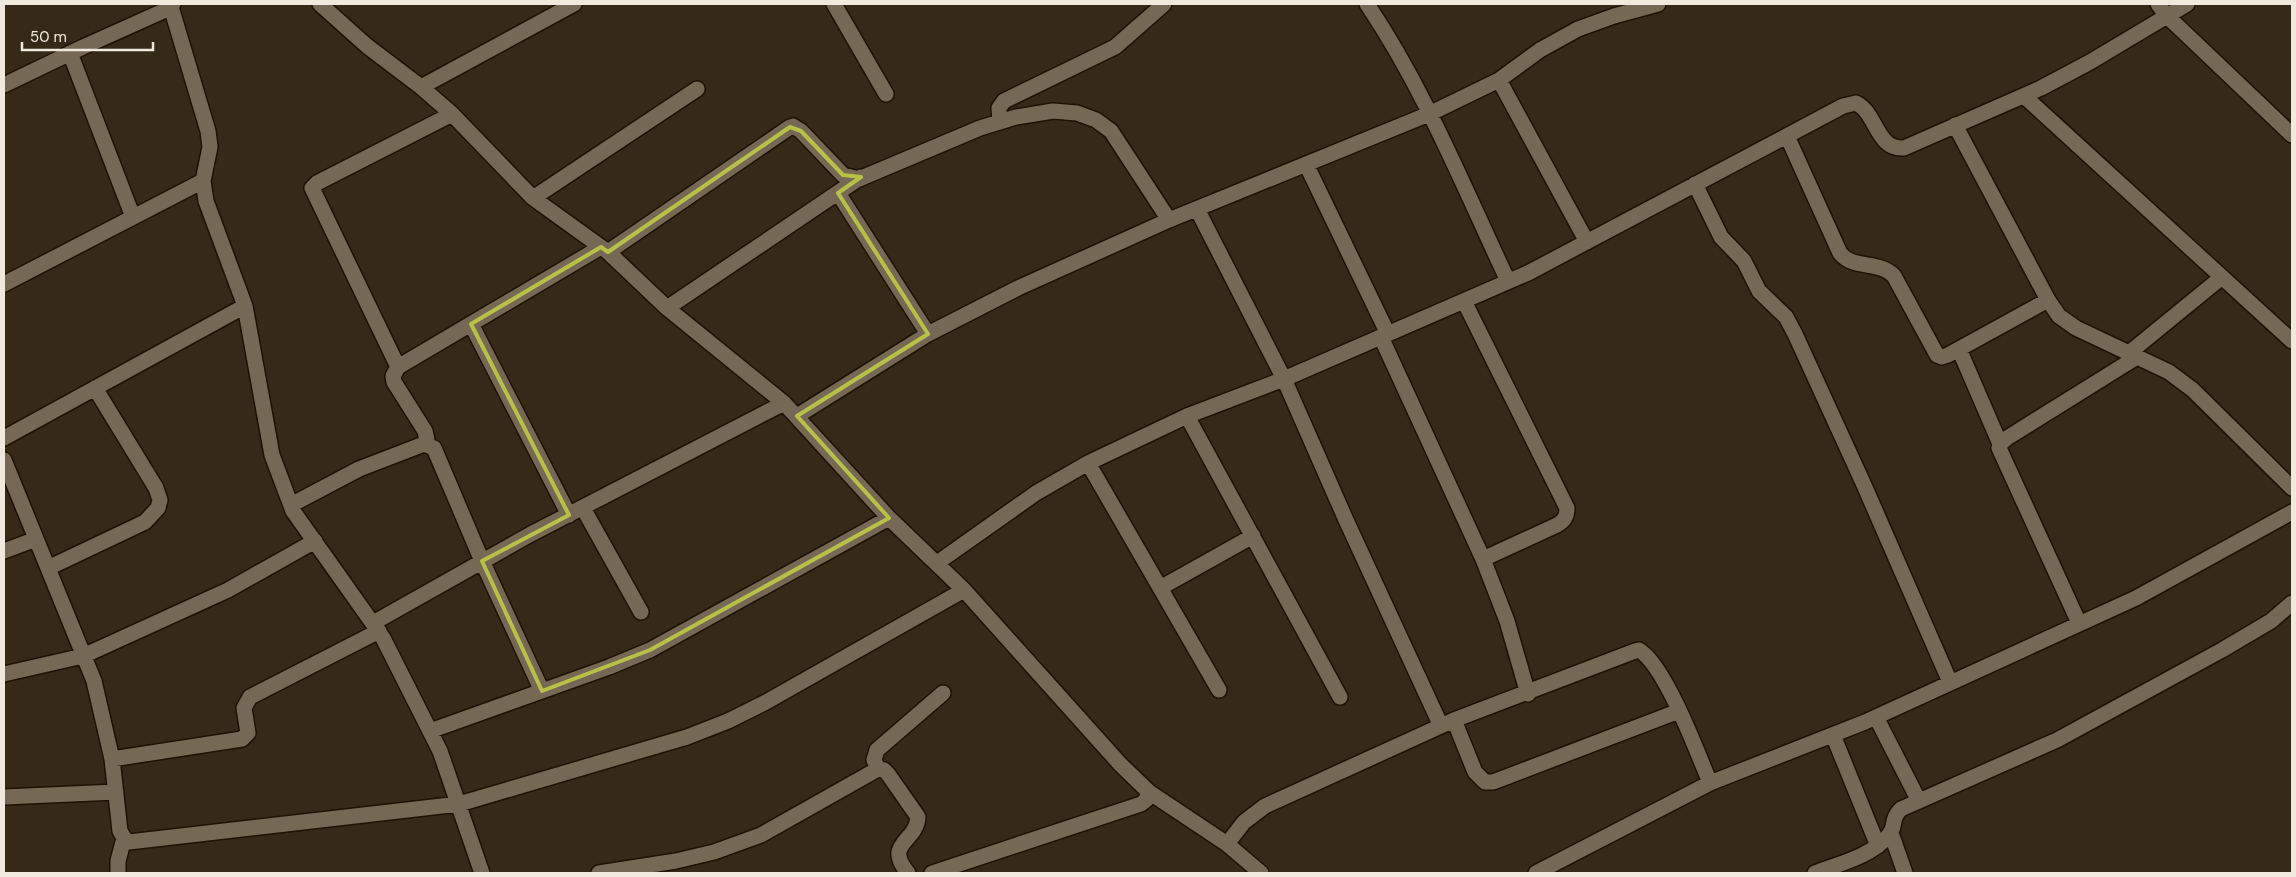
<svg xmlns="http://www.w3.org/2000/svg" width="2296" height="877" font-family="'DM Sans',sans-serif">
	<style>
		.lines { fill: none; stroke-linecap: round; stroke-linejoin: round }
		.street-casing { stroke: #1d1203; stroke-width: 18 }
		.street { stroke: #756855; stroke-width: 15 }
		.marked { fill: none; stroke: #b8c147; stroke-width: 4; stroke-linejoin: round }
	</style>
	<rect width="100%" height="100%" fill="#352a18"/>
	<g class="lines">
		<!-- street casing -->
		<g class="street-casing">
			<path id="street" d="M320 4 367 46 421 87 452 114 533 198 608 252 667 308 784 403 889 518 964 590 1120 764 1149 792 1227 844 1261 873
				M834 4 886 94
				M1367 4C1425 90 1464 188 1508 281
				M2158 4 2167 16 2292 135
				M171 7 208 131 210 147 203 181 206 201 245 306 272 455 293 511 383 638 440 751 482 873
				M70 53 133 217
				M1499 80 1587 242
				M4 85 83 47 170 8 173 4
				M421 87 574 4
				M2024 96 2292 341
				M1000 122 999 108 1004 101 1115 47 1164 4
				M1955 125 2048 300 2059 316 2076 328 2169 372 2193 390 2292 488
				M1787 136 1840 253C1853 270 1879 260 1894 276L1937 355 1942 357 1948 355 2048 300
				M1306 164 1388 334
				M1695 184 1721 237 1744 261 1759 291 1786 317 1795 334 1864 485 1950 682
				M838 193 928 334
				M533 198 697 89
				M1197 209 1284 379 1346 520 1441 726
				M608 252 790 127 793 126 801 131 843 175 859 179 980 128 1016 117 1053 111 1077 113 1096 120 1111 131 1169 220
				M4 284 203 181
				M1464 301 1567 508C1567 517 1564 521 1557 525L1483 559
				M667 308 861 177
				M471 324 569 515
				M1381 337 1483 559 1507 621 1528 694
				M1959 349 2000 444
				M2129 353 2222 277
				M398 367 312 188 317 183 452 114
				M797 416 928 334 1018 288 1169 220 1429 114 1499 80 1540 50 1578 29 1614 16 1658 4
				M1187 416 1340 697
				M4 438 245 306
				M424 444 434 448 482 561 542 691
				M4 460 94 681 112 759 120 831 124 838 129 842 459 804 687 737 728 721 766 702 964 590
				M1088 463 1219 690
				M291 505 359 469 424 444 427 440 425 431 394 382 393 376 398 367 601 247
				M583 508 641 612
				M4 551 36 539
				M937 563 1036 493 1088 463 1187 416 1284 379 1528 273 1843 106 1856 103C1877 113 1876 150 1904 148L2041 88 2090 62 2187 4
				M48 568 145 522 158 508 160 500 156 488 95 388
				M1160 588 1253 536
				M373 623 531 534 784 403
				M2079 623 1999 448 2000 444 2007 438 2137 357
				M4 674 83 656 228 590 315 541
				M1876 717 1919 801
				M1454 720 1475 772 1485 782H1493L1679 711
				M430 731 609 667 650 650 889 518
				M1833 735 1878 846
				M112 759 242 739 248 733 244 708 250 697 379 631
				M878 769 874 760 877 750 943 693
				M4 797 116 792
				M1891 833 1905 873
				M1227 844 1244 822 1265 806 1454 720 1635 651 1639 650C1665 665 1698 754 1710 783
				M118 873V861L124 838
				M599 873 676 861 714 852 761 835 878 769 884 770 888 774 918 817C917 842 883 843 908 873
				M932 873 1141 804 1146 800 1149 792
				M1536 873 1710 783 1865 722 2136 598 2292 512
				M1815 873C1838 864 1872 856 1888 836 1897 827 1890 819 1901 809L2057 740 2222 650 2271 621 2292 603"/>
		</g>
		<!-- street -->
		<use href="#street" class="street"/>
	</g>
	<!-- marked area -->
	<path class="marked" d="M790 127 801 131 843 175 861 177 838 193 928 334 797 416 889 518 650 650 542 691 482 561 569 515 471 324 601 247 608 252Z"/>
	<!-- border -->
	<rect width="2296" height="877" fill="none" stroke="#f1e9de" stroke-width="10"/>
	<!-- scale -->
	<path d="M22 42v8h131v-8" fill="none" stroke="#f1e9de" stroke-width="2.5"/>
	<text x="30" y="42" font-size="15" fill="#f1e9de" stroke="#352a18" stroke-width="4" paint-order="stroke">50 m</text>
</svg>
